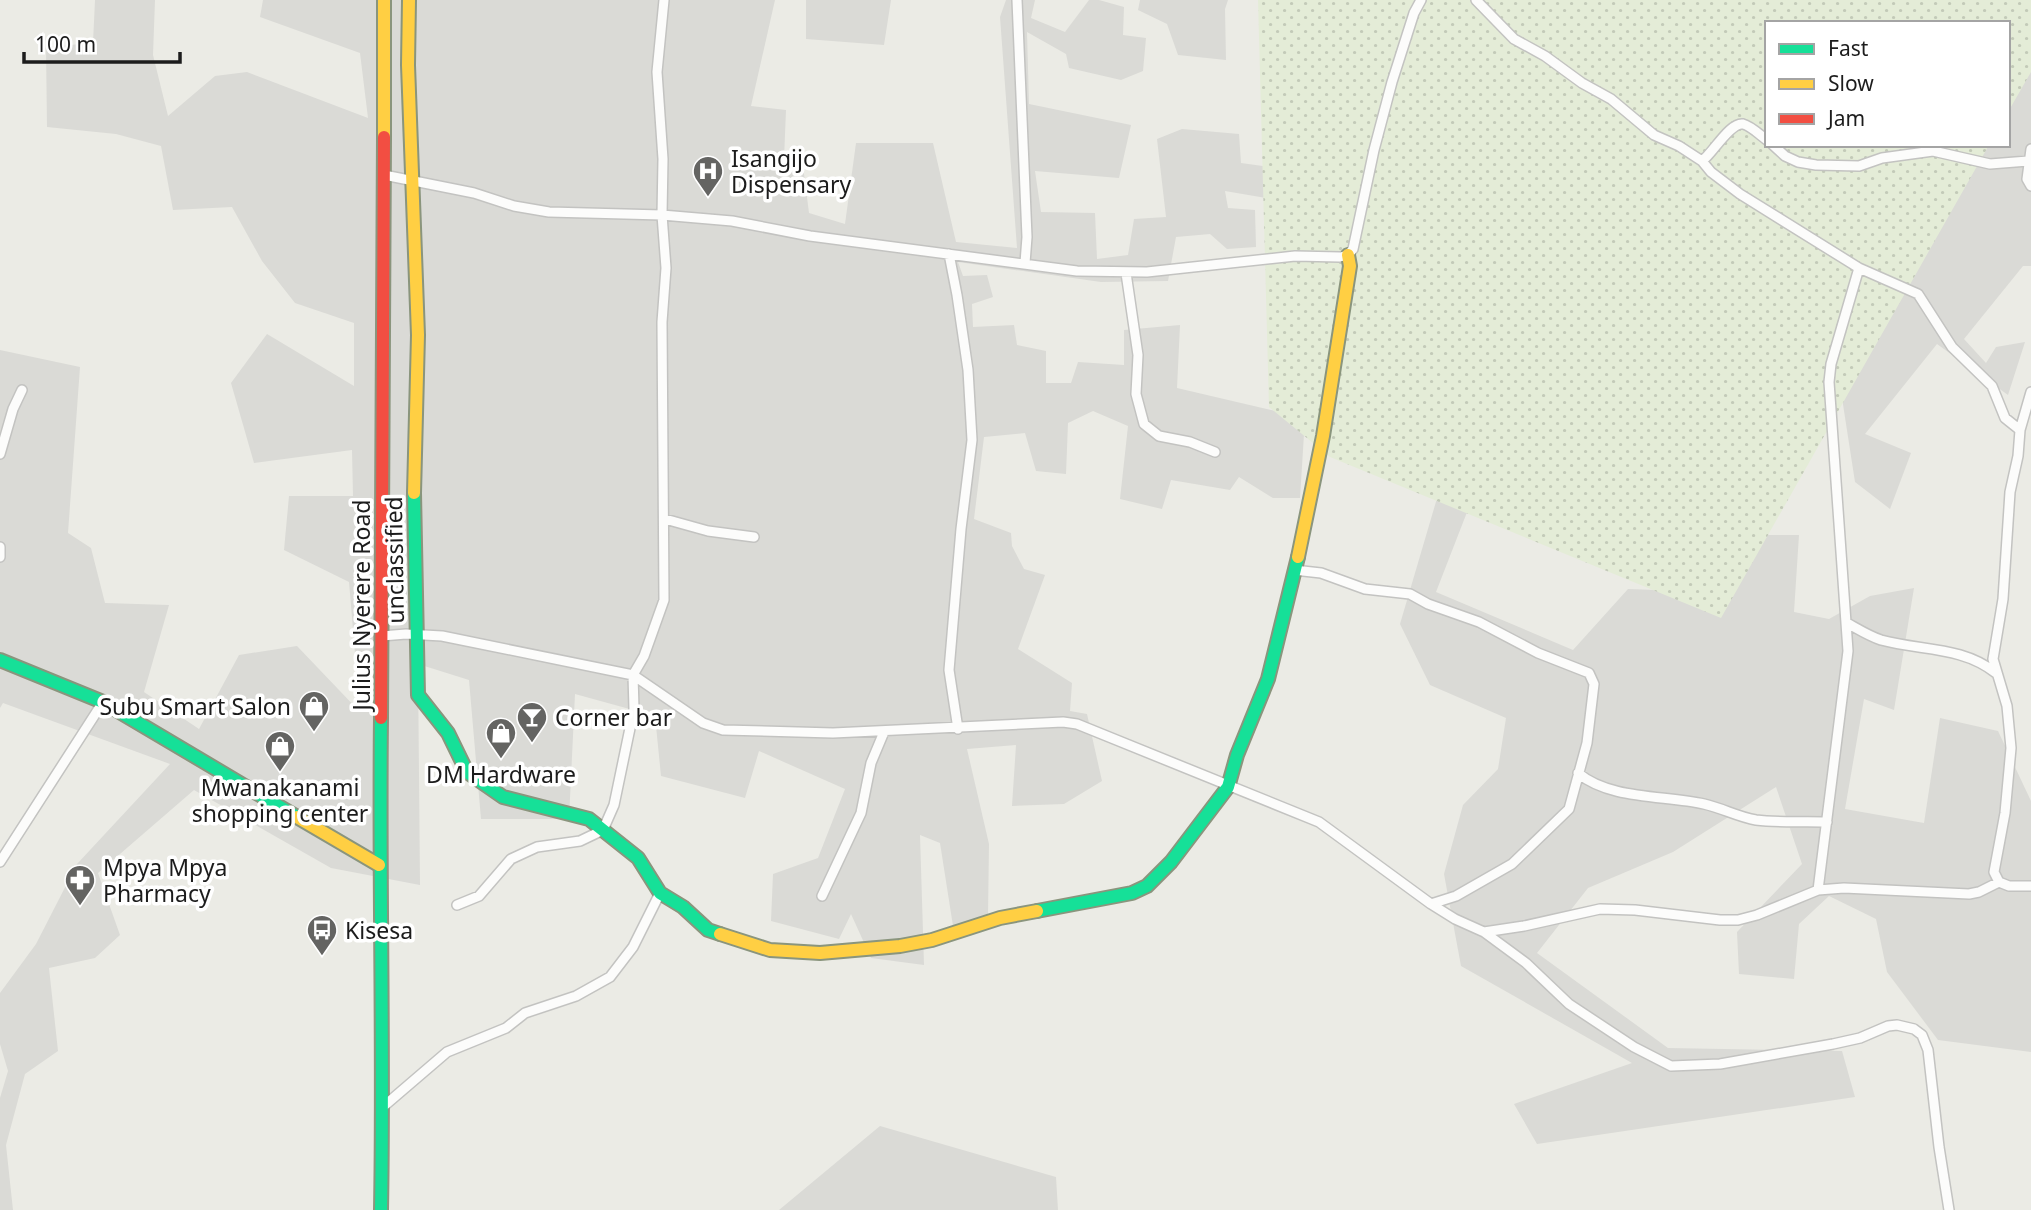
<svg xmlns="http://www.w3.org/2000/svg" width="2031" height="1210" font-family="'Noto Sans',sans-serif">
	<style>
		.residential { fill: #dadad6 }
		.farmland { fill: url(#farmland-dots) }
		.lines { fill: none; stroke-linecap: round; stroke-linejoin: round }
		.street-casing { stroke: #c3c3c1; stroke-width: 12 }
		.fast-casing { stroke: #8a957d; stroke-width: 16 }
		.slow-casing { stroke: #8a957d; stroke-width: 16 }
		.jam-casing { stroke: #8a957d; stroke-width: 16 }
		.street { stroke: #fcfcfb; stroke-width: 9 }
		.fast { stroke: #16e098; stroke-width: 12 }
		.slow { stroke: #ffcf43; stroke-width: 12 }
		.jam { stroke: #f24e42; stroke-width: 12 }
		.labels { text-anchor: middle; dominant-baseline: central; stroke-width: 7; stroke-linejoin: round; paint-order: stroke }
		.poi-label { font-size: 23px; fill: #1c1c1c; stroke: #fff; text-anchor: start }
		.street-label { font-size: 23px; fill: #1c1c1c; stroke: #fff }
	</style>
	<defs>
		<pattern id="farmland-dots" width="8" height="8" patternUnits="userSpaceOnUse" patternTransform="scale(1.75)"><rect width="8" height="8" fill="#e4ecd7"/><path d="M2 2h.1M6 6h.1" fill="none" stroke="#c3cab8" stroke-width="1.8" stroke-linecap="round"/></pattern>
	</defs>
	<rect width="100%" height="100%" fill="#ebebe5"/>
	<!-- residential -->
	<path class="residential" d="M95 0H155L153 55 168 116 215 76 247 72 368 118 360 53 260 17 263 0H775L751 106 786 110 784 159 802 158 809 213 845 224 856 143H933L956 242 1017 248 1000 17 1006 0H1035L1031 18 1065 32 1089 0H1099L1124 7 1123 35 1146 38 1143 71 1121 80 1069 68 1066 54 1027 32 1029 104 1131 125 1119 178 1035 171 1041 212 1095 213 1097 259 1128 255 1134 219 1166 217 1157 139 1182 129 1239 134 1241 163 1270 167 1266 198 1225 191 1228 208 1255 210 1256 247 1227 249 1210 234 1176 237 1168 281 1101 282 958 262 963 276 987 275 993 297 972 304 973 327 1014 325 1017 345 1046 351V383H1071L1078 362 1124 365V330L1180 325 1177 388 1305 418 1300 498H1273L1239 477 1230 490 1171 480 1162 509 1120 499 1128 426 1093 411 1068 423 1066 474 1036 471 1025 433 984 437 974 519 1011 533 1012 546 1024 569 1045 575 1018 649 1072 683 1070 711 1087 714 1102 781 1064 804 1012 806 1016 745 967 749 989 844 988 915 953 926 940 843 920 835 924 965 871 958 851 914 839 939 771 921 773 874 818 858 845 789 759 751 745 798 661 776 655 716 575 694 569 819H481L469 680 418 664 420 885 331 868 194 790 98 873 120 935 95 958 49 968 58 1051 25 1074 6 1145 13 1210H0V1098L8 1071 0 1044V993L36 944 77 864 170 764 3 703 0 708V350L80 367 68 533 91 548 105 603 169 605 144 692 199 729 239 655 297 646 360 712 349 582 284 550 289 496H353L352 450 254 463 231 383 267 334 354 386V323L295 303 262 261 232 207 173 210 161 146 116 134 47 127 46 47 93 43Z
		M806 0H891L884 45 806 39Z
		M1140 0H1228L1225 9 1226 60 1178 55 1167 24 1138 10Z
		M2031 0V266H2023L1964 339 1986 363 1996 347 2025 342 2008 395 1937 344 1865 434 1911 453 1890 509 1855 482 1840 385 1872 145H2008V23Z
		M1468 393 1504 417 1436 592 1573 650 1628 589 1713 592 1753 535H1799L1794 612 1829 619 1870 596 1914 588 1894 710 1864 699 1845 809 1924 823 1940 718 1998 731 2031 801V1052L1938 1040 1887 972 1876 919 1829 896 1799 924 1794 979 1739 974 1737 932 1802 864 1776 787 1673 852 1588 888 1537 953 1668 1048 1842 1051 1855 1097 1537 1144 1514 1104 1632 1063 1461 966 1444 874 1463 805 1498 769 1506 718 1430 685 1400 624Z
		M880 1126 1056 1177 1058 1210H779Z"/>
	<!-- farmland -->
	<path class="farmland" d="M1258 0H2031V72L2008 112V23H1767V145H1989L1721 618 1330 457 1269 407Z"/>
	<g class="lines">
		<!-- street casing -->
		<g class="street-casing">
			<path id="street" d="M1017 0 1027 237 1025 263
				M1476 0 1514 39 1545 56 1582 83 1611 99 1654 135 1679 146 1702 161 1711 172 1740 194 1859 268 1918 294 1952 347 1992 386 2005 418 2020 430
				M1773 145 1785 156 1798 162 1816 165 1859 166 1882 158 1933 151 1990 164 2028 161
				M2031 149 2027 179 2031 186
				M1702 161C1713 153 1730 122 1743 124 1751 126 1760 135 1767 140
				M384 175 474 193 514 206 549 212 662 215 732 221 810 236 1077 271 1147 272 1295 256 1340 257 1348 255 1353 249 1374 150 1392 82 1414 13 1421 0
				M949 254 957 295 968 370 972 440 961 529 949 670 958 729
				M1126 273 1138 355 1136 394 1144 424 1159 436 1190 442 1215 452
				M2031 392 2020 430 2018 456 2010 492 2003 599 1993 659 2007 706 2011 748 2005 813 1994 872 1999 882 2009 886H2031
				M0 454 13 409 22 390
				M665 519 708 531 754 537
				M0 547V557
				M1294 570 1321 573 1365 589 1410 594 1428 604 1479 622 1538 653 1589 673 1594 684 1587 743 1569 809 1512 864 1456 896 1431 904
				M1847 623C1858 629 1869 636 1881 640 1921 651 1962 646 1996 673
				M382 636 406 634 442 636 633 675 703 723 723 730 833 733 1063 722 1077 724 1319 822 1431 904 1455 919 1484 932 1526 963 1569 1004 1634 1047 1671 1066 1720 1064 1833 1044 1860 1038 1888 1026 1897 1025 1914 1029 1922 1035 1928 1050 1939 1147 1949 1210
				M1578 773C1610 800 1665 795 1704 804 1722 808 1738 817 1756 820 1779 823 1804 821 1827 822
				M0 862 103 702
				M1818 890 1848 651 1829 382 1831 364 1859 268
				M822 896 861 813 871 763 884 732
				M457 905 479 896 511 859 537 847 580 841 603 830 614 805 634 709 633 675 644 656 664 600 662 322 666 268 662 215 663 159 657 72 664 0
				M1484 932 1524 926 1600 909 1635 910 1720 920H1738L1757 915 1818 890 1844 888 1969 894 1979 892 1999 882
				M384 1106 447 1052 506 1028 525 1013 576 996 610 977 633 947 660 893"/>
		</g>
		<!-- fast casing -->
		<g class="fast-casing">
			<path id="fast" d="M414 493 418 695 448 733 467 772 503 797 589 819 638 858 660 893 683 907 708 930 720 934
				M0 660 103 702 297 817
				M381 718C379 882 384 1046 381 1210
				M1037 911 1132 893 1147 886 1171 862 1228 787 1237 755 1268 679 1298 557"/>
		</g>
		<!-- slow casing -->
		<g class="slow-casing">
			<path id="slow" d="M409 0 408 65 418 335 414 493
				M384 137V0
				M1298 557 1323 436 1350 266 1348 255
				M297 817 379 865
				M720 934 770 950 820 953 900 946 932 940 1000 918 1037 911"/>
		</g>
		<!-- jam casing -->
		<g class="jam-casing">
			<path id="jam" d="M381 718 384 137"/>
		</g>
		<!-- street -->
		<use href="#street" class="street"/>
		<!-- fast -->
		<use href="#fast" class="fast"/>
		<!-- slow -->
		<use href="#slow" class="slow"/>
		<!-- jam -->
		<use href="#jam" class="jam"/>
	</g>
	<!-- icons -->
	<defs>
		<g id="hospital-pin" transform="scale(1.575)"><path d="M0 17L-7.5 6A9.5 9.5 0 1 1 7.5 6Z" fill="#646462" stroke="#fff"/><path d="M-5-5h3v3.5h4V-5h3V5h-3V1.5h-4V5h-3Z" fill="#fff"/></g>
		<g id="shop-pin" transform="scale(1.575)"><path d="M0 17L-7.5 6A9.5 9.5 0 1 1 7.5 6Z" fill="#646462" stroke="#fff"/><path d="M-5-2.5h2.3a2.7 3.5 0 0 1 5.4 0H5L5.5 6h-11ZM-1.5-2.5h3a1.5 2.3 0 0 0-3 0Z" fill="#fff"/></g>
		<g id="bar-pin" transform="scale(1.575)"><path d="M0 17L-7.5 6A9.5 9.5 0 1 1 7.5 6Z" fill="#646462" stroke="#fff"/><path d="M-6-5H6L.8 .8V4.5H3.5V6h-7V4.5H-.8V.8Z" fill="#fff"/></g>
		<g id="pharmacy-pin" transform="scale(1.575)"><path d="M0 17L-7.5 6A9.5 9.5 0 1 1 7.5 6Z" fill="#646462" stroke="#fff"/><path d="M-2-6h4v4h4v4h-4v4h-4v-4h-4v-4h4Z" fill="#fff"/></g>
		<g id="bus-pin" transform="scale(1.575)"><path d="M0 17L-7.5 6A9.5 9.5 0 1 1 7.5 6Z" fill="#646462" stroke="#fff"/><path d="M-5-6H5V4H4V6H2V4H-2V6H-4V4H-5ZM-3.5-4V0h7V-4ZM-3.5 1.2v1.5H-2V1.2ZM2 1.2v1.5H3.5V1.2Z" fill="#fff"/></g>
	</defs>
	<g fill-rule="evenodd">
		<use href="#hospital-pin" x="708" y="171"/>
		<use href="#shop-pin" x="314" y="706"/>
		<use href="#bar-pin" x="532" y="717"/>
		<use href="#shop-pin" x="501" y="733"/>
		<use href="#shop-pin" x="280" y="746"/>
		<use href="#pharmacy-pin" x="80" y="880"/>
		<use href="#bus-pin" x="322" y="930"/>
	</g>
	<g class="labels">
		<!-- poi labels -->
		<g class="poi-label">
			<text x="731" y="158">Isangijo<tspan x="731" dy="26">Dispensary</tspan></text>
			<text x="291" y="706" text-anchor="end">Subu Smart Salon</text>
			<text x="555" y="717">Corner bar</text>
			<text x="501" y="774" text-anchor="middle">DM Hardware</text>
			<text x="280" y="787" text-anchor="middle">Mwanakanami<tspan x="280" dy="26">shopping center</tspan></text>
			<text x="103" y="867">Mpya Mpya<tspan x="103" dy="26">Pharmacy</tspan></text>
			<text x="345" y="930">Kisesa</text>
		</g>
		<!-- street labels -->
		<g class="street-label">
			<text transform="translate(394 560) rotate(-91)">unclassified</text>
			<text transform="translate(361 605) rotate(-90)">Julius Nyerere Road</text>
		</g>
	</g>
	<!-- legend -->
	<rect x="1765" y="21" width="245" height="126" fill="#ffffff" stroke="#a4a4a4" stroke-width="2"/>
	<rect x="1779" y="44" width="35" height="10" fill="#16e098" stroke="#a4a4a4" stroke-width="2"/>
	<text x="1828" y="56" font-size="21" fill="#1c1c1c">Fast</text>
	<rect x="1779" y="79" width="35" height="10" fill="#ffcf43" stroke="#a4a4a4" stroke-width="2"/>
	<text x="1828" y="91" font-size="21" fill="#1c1c1c">Slow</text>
	<rect x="1779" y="114" width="35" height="10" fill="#f24e42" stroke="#a4a4a4" stroke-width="2"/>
	<text x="1828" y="126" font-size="21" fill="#1c1c1c">Jam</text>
	<!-- scale -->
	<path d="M24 52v10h156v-10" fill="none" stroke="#1c1c1c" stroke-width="3.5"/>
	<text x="35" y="52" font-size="21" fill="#1c1c1c" stroke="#ffffff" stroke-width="5" paint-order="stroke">100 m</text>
</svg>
